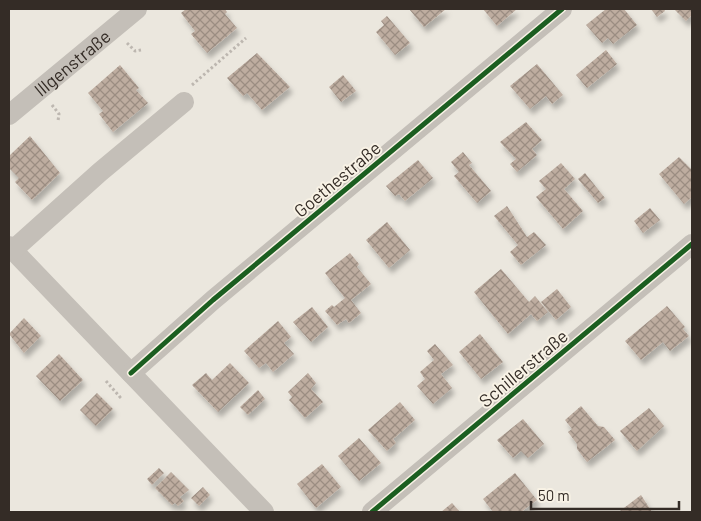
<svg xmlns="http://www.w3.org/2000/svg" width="701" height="521" font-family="Barlow,sans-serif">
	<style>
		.building { fill: url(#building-cross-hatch); filter: url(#shadow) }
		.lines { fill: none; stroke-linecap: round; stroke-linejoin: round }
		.path { stroke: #bdb7b0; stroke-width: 3; stroke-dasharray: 2.5 2.5; stroke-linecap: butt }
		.minor { stroke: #c4bfb8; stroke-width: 20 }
		.cycleway-casing { stroke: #f8f2e5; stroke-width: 8 }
		.cycleway { stroke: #1b5e20; stroke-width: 5 }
		.labels { text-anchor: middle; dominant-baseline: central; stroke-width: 4; stroke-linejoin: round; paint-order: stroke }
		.street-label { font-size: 18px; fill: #342c26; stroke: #f8f2e5 }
	</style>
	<defs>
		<pattern id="building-cross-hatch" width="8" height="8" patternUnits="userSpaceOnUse" patternTransform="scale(1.25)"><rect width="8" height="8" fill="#beada0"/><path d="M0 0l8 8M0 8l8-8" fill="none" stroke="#9b8d82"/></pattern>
		<filter id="shadow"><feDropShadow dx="3" dy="5.5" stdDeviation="2.5" flood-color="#0004"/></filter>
	</defs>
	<rect width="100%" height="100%" fill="#ebe7de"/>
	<!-- building -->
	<path class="building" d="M186 9H225L227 12 225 14 237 28 207 53 191 34 195 31 181 13Z
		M409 9H446L424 27Z
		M483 9H517L497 26Z
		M606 9H624L637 25 613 44 608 38 602 43 586 25Z
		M651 9H664L665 11 657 17Z
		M674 9H692V15L686 21Z
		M387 16 410 43 395 55 376 32 384 25 381 21Z
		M606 50 617 64 587 88 576 75Z
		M257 53 290 87 262 110 247 93 243 96 227 78Z
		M537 64 563 95 552 104 546 96 530 109 510 86Z
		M120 65 139 88 136 90 148 103 113 132 99 114 103 111 88 93Z
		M343 75 356 91 341 102 329 87Z
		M526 122 542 140 532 149 537 155 517 172 510 164 516 159 500 142Z
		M30 136 60 173 32 200 15 182 19 178 9 168V156Z
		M463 152 472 163 469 165 491 191 477 203 454 176 459 172 451 162Z
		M679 157 692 170V197L684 204 659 174Z
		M418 160 433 178 405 201 399 194 395 196 386 186Z
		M561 163 575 179 564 189 583 211 563 229 536 197 546 189 539 181Z
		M585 173 605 198 598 203 578 179Z
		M507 206 527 237 534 232 546 245 521 265 510 252 518 245 494 216Z
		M650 208 660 220 643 233 634 221Z
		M387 222 410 250 389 268 366 240Z
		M350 253 359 264 357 267 371 284 351 300 361 313 349 323 346 319 337 325 325 311 332 305 334 307 345 298 325 273Z
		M501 269 529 302 535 296 548 312 537 321 531 314 508 334 474 292Z
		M557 289 571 307 556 320 541 302Z
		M667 306 685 327 683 329 689 336 670 351 663 342 641 360 625 341Z
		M312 307 328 327 311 342 293 322Z
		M24 318 41 336 24 353 9 334Z
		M278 321 291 337 284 343 294 354 273 372 266 363 259 368 244 351Z
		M480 334 503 362 481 379 459 352Z
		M435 344 453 365 441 374 452 388 433 404 417 386 425 379 420 372 434 360 427 351Z
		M59 354 83 380 60 401 36 376Z
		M230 363 249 383 218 412 192 385 206 373 212 380Z
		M308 373 316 383 311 389 323 402 305 418 289 400 292 397 288 392Z
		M258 390 265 399 248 415 240 407Z
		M97 393 113 409 96 426 80 410Z
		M400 402 415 420 393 439 396 443 387 451 368 430Z
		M581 406 598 426 604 427 615 440 587 462 577 449V444L568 432 572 429 565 420Z
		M649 408 664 426 637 451 620 431Z
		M523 419 544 444 528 458 521 451 513 458 497 440Z
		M359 438 381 463 359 481 338 456Z
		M322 464 341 487 316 508 297 484Z
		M159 468 164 473 152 485 147 479Z
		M171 472 189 490 180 497 184 501 178 506 175 503 172 505 155 488Z
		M515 473 537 500 521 512H493L483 499Z
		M203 487 210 495 199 506 191 498Z
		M641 495 652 512H621L620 511Z
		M452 503 460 512H441Z"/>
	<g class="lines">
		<!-- path -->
		<path class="path" d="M127 43 135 51 141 50
			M192 85 246 38
			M52 105 59 114 58 121
			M106 381 120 397 118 398"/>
		<!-- minor -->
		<g class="minor">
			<path id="s1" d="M9 115 137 9"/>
			<path d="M9 246 264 512"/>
			<path d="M13 250 100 172 184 102"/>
			<path d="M131 373 213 300 562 9"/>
			<path d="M372 512 692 244"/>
		</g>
		<!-- cycleway casing -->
		<g class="cycleway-casing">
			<path id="cycleway" d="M131 373 213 300 562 9
				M372 512 692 244"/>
		</g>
		<!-- cycleway -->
		<use href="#cycleway" class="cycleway"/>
	</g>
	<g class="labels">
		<!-- street labels -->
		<g class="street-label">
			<text stroke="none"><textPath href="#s1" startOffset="82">Illgenstraße</textPath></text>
			<text transform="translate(337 179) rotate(-40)">Goethestraße</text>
			<text transform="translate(523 368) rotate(-40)">Schillerstraße</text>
		</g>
	</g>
	<!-- border -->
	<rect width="701" height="521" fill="none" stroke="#342c26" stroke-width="20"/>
	<!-- scale -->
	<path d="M531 501v8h148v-8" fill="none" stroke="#342c26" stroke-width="2.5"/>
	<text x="538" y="501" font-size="15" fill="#342c26" stroke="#f8f2e5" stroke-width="4" paint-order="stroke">50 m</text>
</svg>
